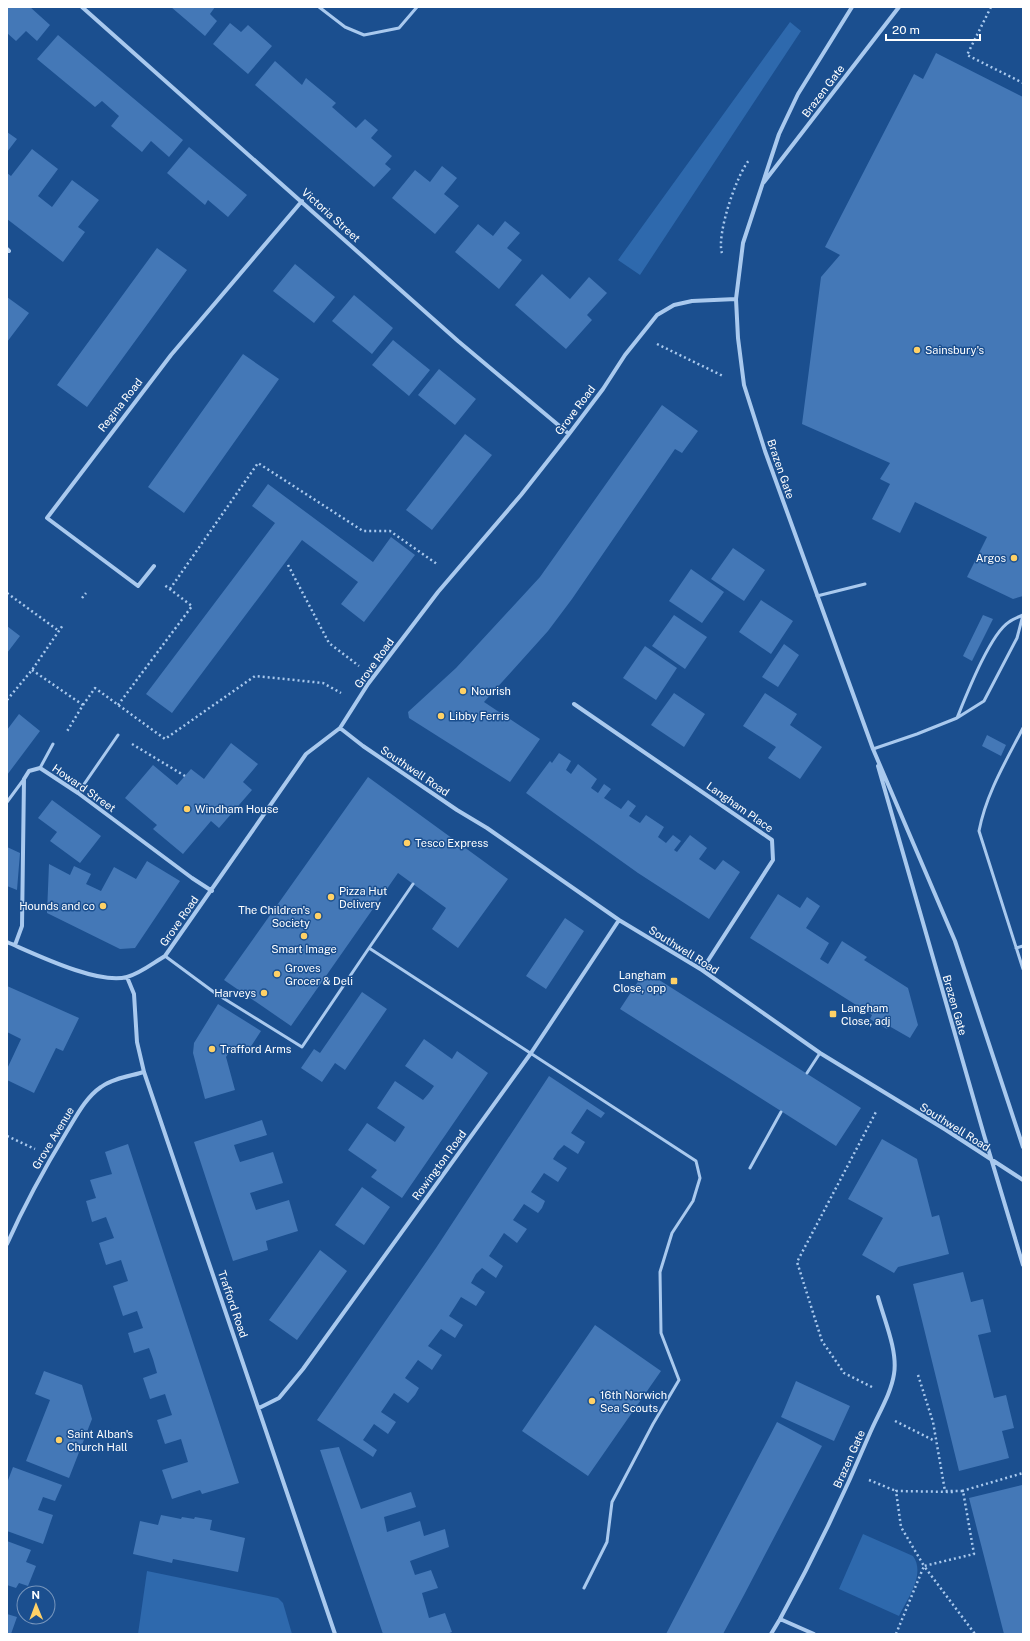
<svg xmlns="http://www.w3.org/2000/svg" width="1030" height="1641" font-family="'Public Sans',sans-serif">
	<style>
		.green { fill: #2e69ad }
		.building { fill: #4478b7 }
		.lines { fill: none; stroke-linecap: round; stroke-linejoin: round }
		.path { stroke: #a9c9ee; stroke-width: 2.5; stroke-dasharray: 2 3; stroke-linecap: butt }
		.lane { stroke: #a9c9ee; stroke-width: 3 }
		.street { stroke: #a9c9ee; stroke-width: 4 }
		.poi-dot { fill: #ffd166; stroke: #1b4f8f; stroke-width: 1.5 }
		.labels { text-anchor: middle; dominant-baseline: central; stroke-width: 3; stroke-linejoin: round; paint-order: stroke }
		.street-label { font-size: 11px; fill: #fff; stroke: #1b4f8f }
		.poi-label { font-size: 11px; fill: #fff; stroke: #1b4f8f; text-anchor: start }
	</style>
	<rect width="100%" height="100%" fill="#1b4f8f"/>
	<!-- green -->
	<path class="green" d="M790 22 801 31 640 275 618 260Z
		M863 1534 913 1556C926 1574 907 1599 899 1616L839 1589Z
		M147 1571 278 1598 283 1603 292 1634H138Z"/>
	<!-- building -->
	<path class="building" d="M7 7H30L50 25 37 41 26 31 16 41 7 33Z
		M171 7H215L210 14 217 21 205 36Z
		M230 23 241 32 248 25 272 46 248 74 213 44Z
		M58 35 183 140 169 157 151 141 142 152 111 126 119 116 102 101 95 107 37 59Z
		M936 53 1023 97V596L1013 599 967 577 987 537 915 502 900 533 872 519 890 484 880 479 890 463 802 424 821 277 840 255 825 247 914 74 923 79Z
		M275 61 302 85 306 78 336 103 332 107 356 128 365 119 378 130 371 138 392 156 385 164 391 169 374 187 255 85Z
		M7 132 17 139 7 152Z
		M189 147 247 195 228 217 208 200 205 205 167 173Z
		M32 149 58 169 38 196 52 207 72 180 99 200 78 227 85 232 63 262 7 219V173L11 176Z
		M442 166 457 178 444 194 459 206 435 234 392 198 415 170 430 182Z
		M505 221 520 233 507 248 522 260 499 289 455 252 478 224 493 236Z
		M157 248 187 270 87 407 57 385Z
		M295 264 335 297 314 323 273 291Z
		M542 274 570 299 589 277 607 293 587 315 592 320 566 349 515 305Z
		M354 295 393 328 372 354 332 321Z
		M7 297 29 313 7 342Z
		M393 340 430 370 409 396 372 365Z
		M243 354 279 379 184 513 148 487Z
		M439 369 476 399 455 425 418 395Z
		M662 405 698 431 682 453 675 449 572 599 548 631 484 702 540 739 510 782 409 718 408 712 456 668 540 577Z
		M465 434 492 455 432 530 406 510Z
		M268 484 373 562 391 537 415 555 364 622 341 604 358 582 302 540 172 713 146 694 275 523 252 506Z
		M733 548 765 570 744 601 711 579Z
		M691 569 724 592 702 623 669 601Z
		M761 600 793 621 771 654 739 632Z
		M674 615 707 637 685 669 652 646Z
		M983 615 993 619 972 661 963 656Z
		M7 626 20 636 7 653Z
		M784 644 799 655 778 687 762 677Z
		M645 646 677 668 656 700 623 678Z
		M674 693 705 714 684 747 651 725Z
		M765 693 797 714 790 725 822 747 800 779 768 758 776 747 743 726Z
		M19 714 40 731 7 775V730Z
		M987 735 1006 745 1001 756 982 746Z
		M231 743 258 764 243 782 252 790 219 828 211 821 183 854 153 829 157 825 125 798 153 765 177 785 191 769 204 779Z
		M559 753 571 761 566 770 571 774 578 764 597 779 591 788 598 793 604 784 611 789 604 798 621 809 628 800 636 806 629 816 640 823 646 815 664 827 658 837 666 843 673 835 681 841 674 850 677 852 690 835 707 848 699 859 715 870 723 860 740 872 709 919 638 873 526 793 550 761 552 763Z
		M368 777 508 879 458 948 432 929 446 908 398 873 291 1026 224 980Z
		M52 800 101 836 80 863 50 841 57 832 38 818Z
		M7 847 20 853 17 890 7 886Z
		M147 861 180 881 135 948 120 949 47 913 49 864 70 875 74 866 91 874 86 884 101 891 114 867 136 879Z
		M778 894 800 908 807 897 820 906 806 928 829 943 820 959 828 964 842 941 867 957 864 960 908 988 918 1025 910 1038 889 1026 887 1029 870 1019 872 1015 750 938Z
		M565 918 584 931 546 989 526 976Z
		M645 971 861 1108 836 1146 620 1009Z
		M7 986 79 1018 63 1051 56 1048 34 1093 7 1080V1069L21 1039 7 1032Z
		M362 992 387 1009 345 1070 335 1063 322 1082 301 1068 314 1049 320 1053Z
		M218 1004 261 1031 246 1054 233 1046 226 1057 235 1090 205 1099 193 1053 194 1043Z
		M424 1039 452 1059 457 1051 488 1073 402 1198 371 1177 377 1170 348 1150 367 1123 395 1142 400 1135 405 1127 377 1108 395 1081 423 1100 429 1093 434 1086 405 1066Z
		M549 1076 605 1113 601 1118 587 1109 571 1133 585 1142 578 1154 564 1145 558 1151 553 1159 567 1168 558 1182 544 1173 531 1192 545 1201 542 1208 538 1213 524 1204 513 1220 527 1229 517 1243 504 1233 489 1256 503 1266 496 1278 482 1268 476 1274 471 1283 485 1292 476 1306 461 1297 449 1316 463 1325 455 1338 441 1329 428 1346 442 1355 432 1370 418 1360 405 1378 419 1388 415 1395 408 1403 394 1393 381 1412 396 1422 388 1434 374 1424 363 1440 377 1450 373 1457 317 1420 436 1248Z
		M262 1120 267 1135 234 1145 237 1154 240 1162 273 1152 283 1183 250 1193 256 1210 289 1200 298 1231 266 1241 268 1250 233 1261 194 1142Z
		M882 1139 917 1159 932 1217 939 1215 949 1254 898 1267 894 1273 862 1255 883 1218 848 1199Z
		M128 1144 239 1483 202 1494 200 1490 172 1499 162 1470 188 1462 181 1439 165 1444 157 1420 172 1415 165 1394 150 1399 143 1378 157 1373 153 1359 149 1348 134 1353 128 1333 143 1328 137 1311 123 1316 113 1286 128 1281 121 1260 106 1265 99 1243 114 1238 106 1217 92 1222 86 1201 96 1198 90 1180 112 1174 105 1152Z
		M362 1187 390 1207 364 1245 335 1225Z
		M320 1250 347 1271 297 1340 269 1320Z
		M963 1272 971 1302 983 1299 991 1332 978 1335 994 1398 1006 1395 1014 1428 1002 1431 1009 1458 959 1471 913 1284Z
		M595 1325 661 1371 588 1476 522 1431Z
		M44 1371 82 1385 92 1419 69 1478 26 1461 50 1400 35 1394Z
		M796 1381 850 1406 834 1441 781 1417Z
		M777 1422 822 1446 744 1595 723 1634H666Z
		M339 1447 361 1509 411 1492 416 1507 384 1517 387 1532 420 1521 424 1536 445 1529 449 1547 410 1561 415 1575 431 1570 438 1588 422 1593 429 1618 445 1613 452 1632 447 1634H383L320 1450Z
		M13 1467 62 1485 55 1501 43 1497 38 1510 53 1515 43 1544 7 1531V1483Z
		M1022 1485 1023 1634H1004L969 1498Z
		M161 1515 181 1519 182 1517 194 1519 195 1517 212 1520 210 1530 245 1538 238 1572 173 1559 172 1563 133 1554 140 1521 158 1525Z
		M7 1541 31 1550 26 1562 36 1566 28 1586 19 1583 16 1588 7 1585Z
		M7 1614 17 1617 11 1634H7Z"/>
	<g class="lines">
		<!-- path -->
		<path class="path" d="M991 7 967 55 1023 83
			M722 253C716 235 737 173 750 159
			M657 344 723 376
			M288 565 329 643 359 666
			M170 589 258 463 363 531H390L437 564
			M7 593 59 631
			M82 598 86 593
			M32 670 83 705 66 733
			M7 700 32 670 63 625
			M83 705 95 688 165 739 255 676 323 683 341 693
			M118 705 192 606 163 584
			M132 744 185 776
			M7 1136 35 1149
			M918 1375 933 1422 945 1491H963L974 1554 924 1566 975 1634
			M872 1387 844 1373 822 1341 797 1262 877 1110
			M895 1421 935 1441
			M869 1480 896 1491
			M962 1491 1023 1473
			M896 1634 924 1566 901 1527 896 1491 955 1492"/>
		<!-- lane -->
		<path class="lane" d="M319 7 345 27 364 35 399 28 417 7
			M817 596 865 584
			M957 718C966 696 990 634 1009 622 1013 619 1018 617 1023 615
			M1023 728C1006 761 986 794 979 831L1023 969
			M873 749 917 734 957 718 984 701 1017 638 1023 615
			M40 768 53 744
			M78 793 118 735
			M7 802 24 779
			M369 948 413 884
			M1016 948 1023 946
			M165 956 215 993 302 1047 369 948 696 1161 700 1178 693 1201 672 1233 660 1272 661 1333 679 1380 653 1424 612 1502 607 1542 584 1588
			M807 1073 820 1053
			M750 1168 781 1112"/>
		<!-- street -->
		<path class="street" d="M82 7 458 341 569 434
			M852 7 798 94 779 134 743 243 736 299 738 338 744 385 765 451 873 749 955 941 1023 1147
			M764 182 899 7
			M7 249 9 251
			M154 566 138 586 47 518 171 355 302 201
			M574 704 772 840 773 860 702 970
			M340 728 363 746 457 810 487 828 619 920 702 970 820 1053 946 1130 1023 1180
			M878 766 984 1135 1023 1265
			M7 942C35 954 98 985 127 977 141 973 153 963 165 956L306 754 340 728 368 684 438 592 521 495 569 434 603 389 625 355 657 315 674 305 692 301 736 299
			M15 945 22 926 24 779 29 771 40 768 78 793 192 878 212 891
			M127 977 134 994 137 1042 144 1072 335 1634
			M7 1244C24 1206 44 1169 66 1133 76 1117 85 1098 101 1087 113 1078 131 1076 144 1072
			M259 1408 279 1398 303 1369 531 1053 619 920
			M780 1619C813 1559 843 1497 870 1433 878 1414 891 1394 894 1374 898 1351 884 1319 878 1297
			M771 1634 780 1619 814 1634"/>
	</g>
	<!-- markers -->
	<g class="poi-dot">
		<circle cx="917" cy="350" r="4"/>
		<circle cx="1014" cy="558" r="4"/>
		<circle cx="463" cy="691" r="4"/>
		<circle cx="441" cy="716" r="4"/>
		<circle cx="187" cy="809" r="4"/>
		<circle cx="407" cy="843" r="4"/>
		<circle cx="331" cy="897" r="4"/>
		<circle cx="103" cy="906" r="4"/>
		<circle cx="318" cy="916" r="4"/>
		<circle cx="304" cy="936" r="4"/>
		<circle cx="277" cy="974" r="4"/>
		<rect x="670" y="977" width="8" height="8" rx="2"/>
		<circle cx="264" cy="993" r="4"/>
		<rect x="829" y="1010" width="8" height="8" rx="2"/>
		<circle cx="212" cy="1049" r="4"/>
		<circle cx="592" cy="1401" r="4"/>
		<circle cx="59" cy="1440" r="4"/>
	</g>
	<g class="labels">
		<!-- street labels -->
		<g class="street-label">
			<text transform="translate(823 91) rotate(-53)">Brazen Gate</text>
			<text transform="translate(331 215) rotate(42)">Victoria Street</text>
			<text transform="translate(120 405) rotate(-52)">Regina Road</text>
			<text transform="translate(575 410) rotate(-53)">Grove Road</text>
			<text transform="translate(781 469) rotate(71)">Brazen Gate</text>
			<text transform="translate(374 663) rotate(-54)">Grove Road</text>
			<text transform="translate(415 771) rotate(34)">Southwell Road</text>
			<text transform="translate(84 788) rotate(35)">Howard Street</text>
			<text transform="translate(740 807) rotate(35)">Langham Place</text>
			<text transform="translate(179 921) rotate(-55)">Grove Road</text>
			<text transform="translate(684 950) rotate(32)">Southwell Road</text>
			<text transform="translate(955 1005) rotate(74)">Brazen Gate</text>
			<text transform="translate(955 1127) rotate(32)">Southwell Road</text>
			<text transform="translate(53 1138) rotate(-59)">Grove Avenue</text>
			<text transform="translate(439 1165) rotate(-54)">Rowington Road</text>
			<text transform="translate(233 1304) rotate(71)">Trafford Road</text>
			<text transform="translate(849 1459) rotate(-66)">Brazen Gate</text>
		</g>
		<!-- poi labels -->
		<g class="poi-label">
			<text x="925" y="350">Sainsbury's</text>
			<text x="1006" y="558" text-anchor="end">Argos</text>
			<text x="471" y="691">Nourish</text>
			<text x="449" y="716">Libby Ferris</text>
			<text x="195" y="809">Windham House</text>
			<text x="415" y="843">Tesco Express</text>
			<text x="339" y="891">Pizza Hut<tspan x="339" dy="13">Delivery</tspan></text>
			<text x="95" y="906" text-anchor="end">Hounds and co</text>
			<text x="310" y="910" text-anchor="end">The Children's<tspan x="310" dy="13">Society</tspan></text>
			<text x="304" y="949" text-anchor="middle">Smart Image</text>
			<text x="285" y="968">Groves<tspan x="285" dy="13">Grocer &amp; Deli</tspan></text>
			<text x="666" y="975" text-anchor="end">Langham<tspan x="666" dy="13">Close, opp</tspan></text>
			<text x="256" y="993" text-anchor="end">Harveys</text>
			<text x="841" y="1008">Langham<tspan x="841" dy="13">Close, adj</tspan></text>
			<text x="220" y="1049">Trafford Arms</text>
			<text x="600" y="1395">16th Norwich<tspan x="600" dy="13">Sea Scouts</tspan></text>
			<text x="67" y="1434">Saint Alban's<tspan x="67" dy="13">Church Hall</tspan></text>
		</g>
	</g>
	<!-- border -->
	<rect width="1030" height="1641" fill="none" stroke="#ffffff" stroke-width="16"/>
	<!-- north arrow -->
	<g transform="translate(36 1605) rotate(359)"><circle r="19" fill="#1b4f8f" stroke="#7695bc"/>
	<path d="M0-3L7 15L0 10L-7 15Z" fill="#ffd166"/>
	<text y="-6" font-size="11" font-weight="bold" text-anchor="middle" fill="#ffffff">N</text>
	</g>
	<!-- scale -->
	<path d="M886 34v6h94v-6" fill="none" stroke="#ffffff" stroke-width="2"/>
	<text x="892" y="34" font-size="12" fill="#ffffff" stroke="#1b4f8f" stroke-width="3" paint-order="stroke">20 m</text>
</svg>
